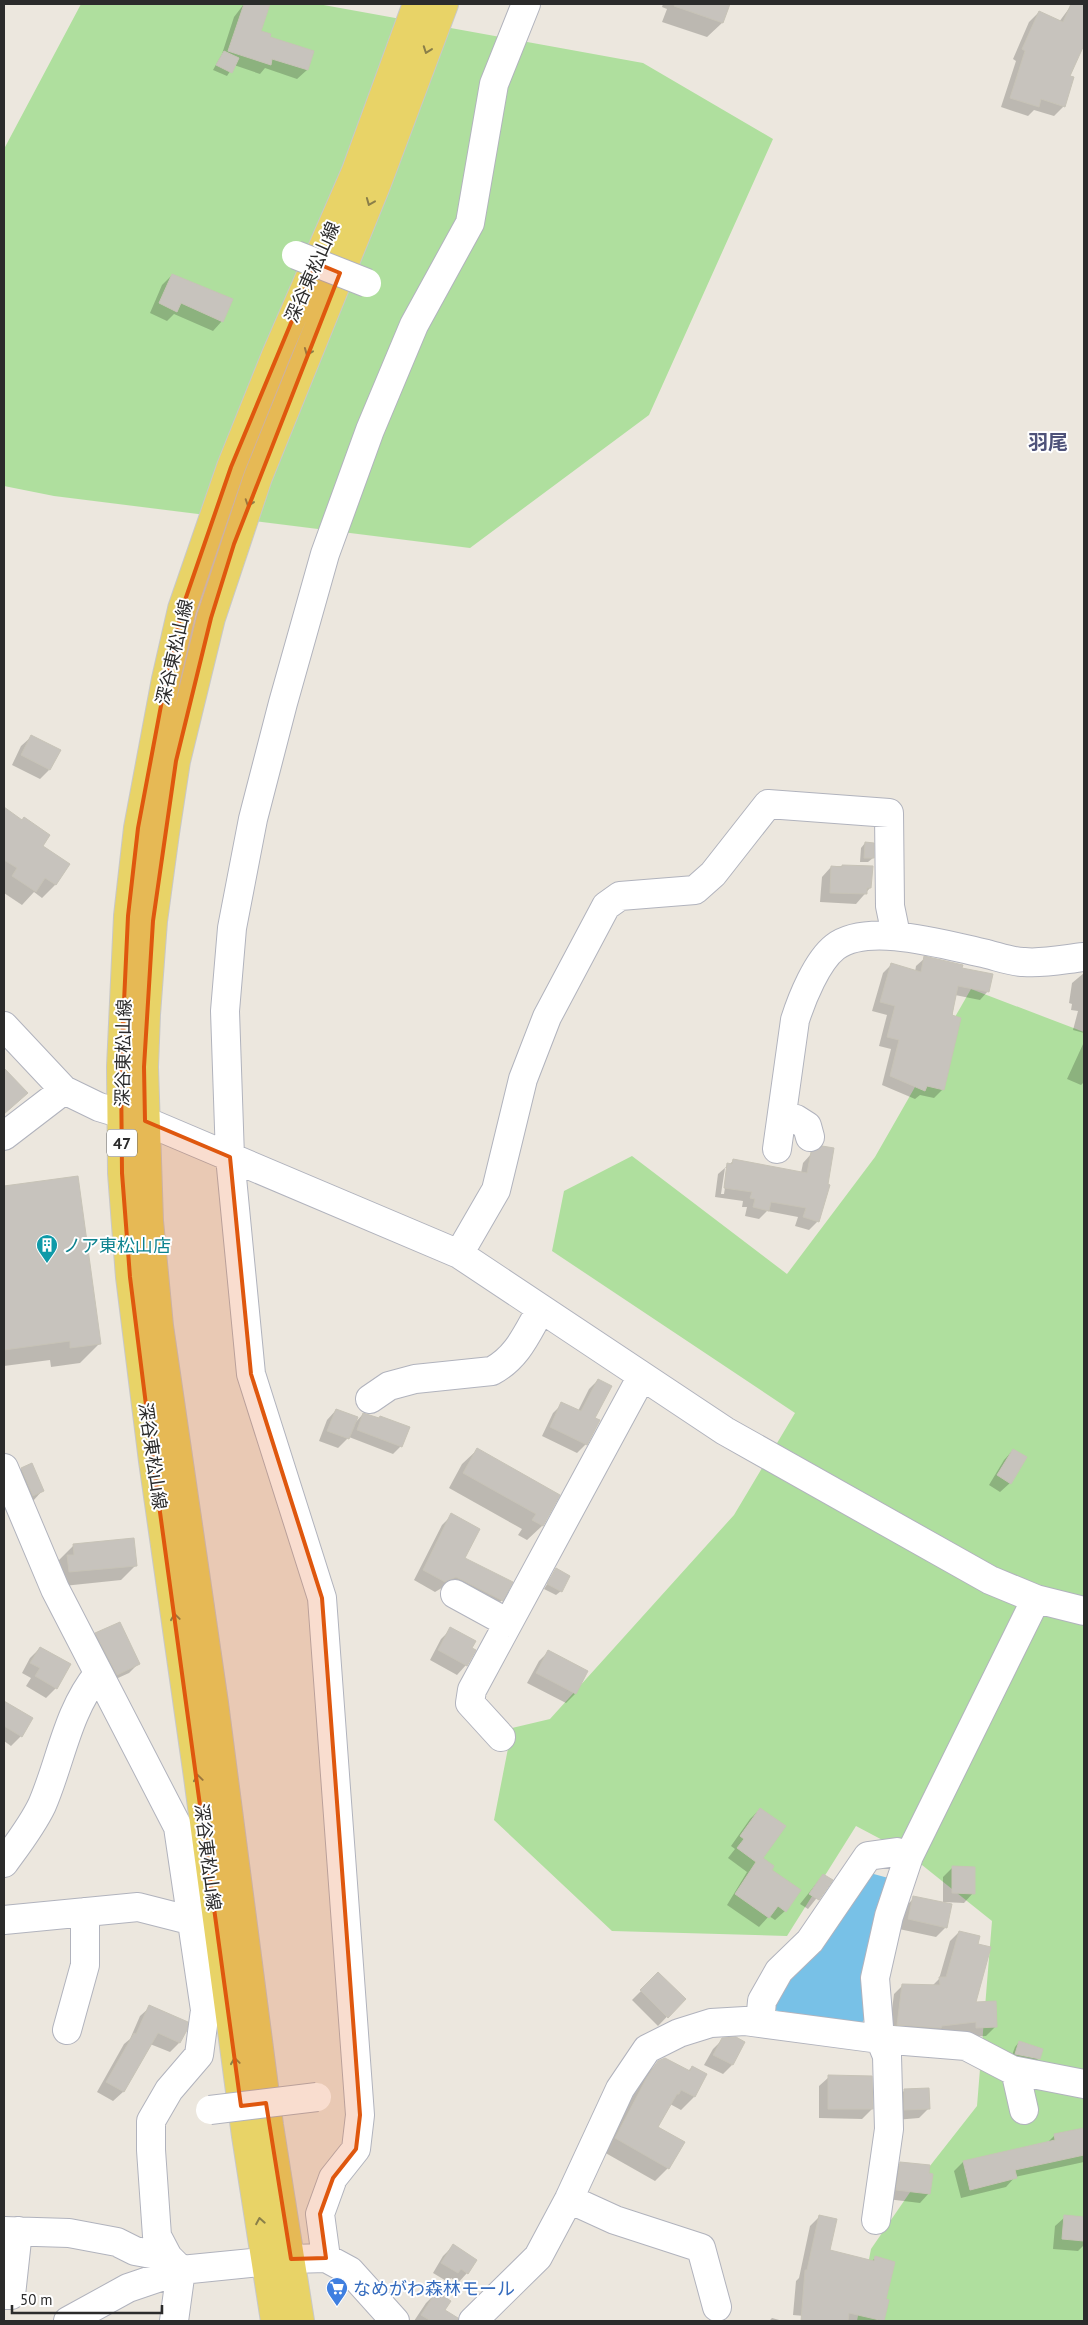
<svg xmlns="http://www.w3.org/2000/svg" width="1088" height="2325" font-family="'PT Sans','Noto Sans JP',sans-serif">
	<style>
		.green { fill: #afdf9e }
		.water { fill: #78c1e7 }
		.shadow { fill: #0003; fill-rule: evenodd }
		.building { fill: #c7c3bd; stroke: #c7c3b7 }
		.lines { fill: none; stroke-linecap: round; stroke-linejoin: round }
		.minor-casing { stroke: #b1b3bd; stroke-width: 30 }
		.major-casing { stroke: #c8c8c8; stroke-width: 30 }
		.minor { stroke: #fff; stroke-width: 28 }
		.major { stroke: #e8d367; stroke-width: 28 }
		.minor-bridge-casing { stroke: #b1b3bd; stroke-width: 30; stroke-linecap: butt }
		.minor-bridge { stroke: #fff; stroke-width: 28 }
		.oneway { stroke: #8a7f49 }
		.marked { fill: #df570e; fill-opacity: 0.2; stroke: #df570e; stroke-width: 4; stroke-linejoin: round }
		.labels { text-anchor: middle; dominant-baseline: central; stroke-width: 4; stroke-linejoin: round; paint-order: stroke }
		.shield { fill: #fff; stroke: #6b6b6b; stroke-width: 1 }
		.shield-label { font-size: 16px; font-weight: bold; fill: #2b2b2b }
		.street-label { font-size: 18px; fill: #2b2b2b; stroke: #fff }
		.culture-label { font-size: 18px; fill: #0d838f; stroke: #fff; text-anchor: start }
		.shop-label { font-size: 18px; fill: #366cbe; stroke: #fff; text-anchor: start }
		.quarter-label { font-size: 20px; font-weight: bold; fill: #4e5279; stroke: #fff }
	</style>
	<rect width="100%" height="100%" fill="#ece7de"/>
	<!-- green -->
	<path class="green" d="M81 4H318L643 63 773 139 649 415 470 548 54 496 4 486V149Z
		M971 989 1084 1032V2321H857L871 2249 915 2185 977 2106 992 1921 907 1853 856 1826 787 1936 612 1931 494 1820 512 1728 550 1719 734 1515 795 1413 552 1251 564 1191 632 1156 787 1274 875 1157Z"/>
	<!-- water -->
	<path class="water" d="M870 1873 892 1879 866 2016 862 2023 772 2010 773 2000Z"/>
	<!-- shadow -->
	<path class="shadow" d="M244 4H268L259 32 307 70 297 79 265 68 260 74 234 65 227 76 213 70 222 54 234 17Z
		M663 4H728L722 23 707 37 662 22 667 9 662 7Z
		M1070 7 1084 14V42L1068 77 1064 106 1054 116 1034 110 1028 116 1001 107 1016 61 1013 59 1029 22 1039 12 1059 22Z
		M172 275 231 299 222 321 213 331 174 314 167 321 150 313 162 285Z
		M31 737 49 770 40 779 12 765 21 746Z
		M4 809 22 821 41 846 68 865 55 885 42 898 34 892 22 905 4 893Z
		M865 843 873 858 868 862H860L861 848Z
		M843 866 870 888 856 904 820 902 822 877 831 867Z
		M925 958 960 969 988 991 980 1000 955 995 943 1089 934 1098 920 1095 915 1099 882 1085 891 1049 879 1046 887 1015 872 1011 883 973 891 965 915 972 916 966Z
		M1084 973V1033L1073 1030 1078 1011 1071 1010 1072 1004 1069 1003 1072 983Z
		M1084 1042V1082L1081 1085 1067 1079Z
		M812 1153 818 1221 809 1230 795 1226 798 1217 767 1211 759 1219 745 1216 747 1207H742L743 1201 715 1197 718 1174 733 1161 801 1173 803 1163ZM725 1168H728L724 1194H721Z
		M77 1178 100 1343 80 1363 51 1367 50 1360 4 1366V1188Z
		M598 1380 593 1418 586 1444 577 1453 542 1436 553 1413 562 1404 578 1411 589 1389Z
		M336 1410 354 1424 363 1414 401 1446 393 1454 349 1437 338 1448 319 1441 327 1420Z
		M477 1450 558 1495 542 1526 527 1540 518 1535 522 1529 449 1488 462 1464Z
		M1013 1450 1010 1483 1000 1492 989 1485 1004 1460Z
		M22 1469 42 1491 33 1501 12 1479Z
		M452 1515 463 1559 502 1600 492 1610 445 1586 435 1592 414 1580 442 1525Z
		M74 1545 136 1565 121 1580 54 1587 59 1560Z
		M556 1570 561 1591 556 1595 544 1589Z
		M451 1629 471 1648 466 1665 457 1675 430 1660 441 1639Z
		M96 1634 139 1663 129 1673 107 1683 86 1644Z
		M40 1648 56 1688 46 1698 26 1686 31 1678 22 1673 30 1658Z
		M549 1651 575 1694 566 1703 527 1683 539 1661Z
		M4 1702 31 1719 21 1736 11 1746 4 1741Z
		M760 1809 762 1858 770 1870 785 1911 775 1920 769 1916 759 1927 727 1905 747 1872 728 1858 735 1849 731 1846 750 1819Z
		M953 1867 973 1893 964 1903 943 1902 946 1927 936 1937 899 1929 904 1908 914 1898 943 1904V1877Z
		M823 1875 831 1880 808 1909 800 1904Z
		M959 1932 976 1945 974 2003 995 2027 986 2036 967 2037V2031L934 2034 889 2033 894 1994 903 1985 932 1986 939 1979 950 1941Z
		M658 1974 684 1999 658 2026 632 2000Z
		M150 2007 186 2023 179 2043 170 2052 150 2044 123 2092 113 2101 97 2092 124 2044 130 2039 140 2016Z
		M723 2039 732 2065 723 2074 704 2065 713 2049Z
		M1019 2042 1041 2049 1038 2059 1034 2063 1011 2058 1015 2047Z
		M658 2062 688 2071 692 2067 705 2074 694 2097 681 2110 670 2104 657 2128 668 2168 655 2181 602 2151 612 2131 645 2076Z
		M829 2077 872 2109 862 2119 819 2118V2086Z
		M904 2091 928 2109 919 2118 895 2120 894 2100Z
		M1084 2129V2162L1015 2177 1006 2187 961 2198 954 2171 963 2162 1047 2143 1055 2135Z
		M901 2163 929 2193 920 2203 887 2199 891 2173Z
		M820 2216 829 2251 871 2262 875 2258 884 2300 888 2301 883 2321H840V2319L793 2315 796 2281 799 2278 810 2226Z
		M1065 2217 1084 2218V2245L1078 2251 1053 2249 1055 2226Z
		M453 2246 467 2273 458 2283 451 2278 448 2282 433 2273 443 2256Z
		M436 2293 443 2310 456 2319 455 2321H414L426 2303Z
		M772 2318 783 2321H769Z"/>
	<!-- building -->
	<path class="building" d="M244 4H270L261 31 271 34 270 37 314 51 308 70 272 59 271 65 228 51Z
		M675 4H730L723 23 674 6Z
		M1071 4H1084V45L1070 76 1074 77 1065 107 1041 99 1039 107 1010 98 1025 51 1022 49 1039 11 1063 22Z
		M224 51 239 58 232 73 216 65Z
		M172 274 233 299 223 322 181 303 177 312 159 303Z
		M31 735 61 750 50 770 21 755Z
		M4 807 22 820 24 817 50 835 43 846 70 864 56 885 45 878 36 892 12 876 17 868 4 860Z
		M865 842 874 843V858H864Z
		M842 865 873 866 871 888H867V894L830 893 831 866 842 867Z
		M924 956 963 965 962 968 993 974 989 992 958 986 952 1015 961 1018 944 1090 927 1086 925 1091 890 1076 899 1040 887 1037 895 1006 880 1002 891 963 921 972Z
		M4 1068 28 1093 4 1114Z
		M822 1146 834 1148 828 1184 830 1185 819 1222 803 1217 806 1208 771 1202 769 1211 753 1207 755 1199 750 1198 752 1192 724 1188 727 1163 732 1164 733 1159 807 1173 811 1152Z
		M78 1176 101 1344 70 1348V1341L4 1350V1186Z
		M598 1379 612 1386 595 1418 600 1420 587 1445 550 1427 561 1402 581 1411Z
		M336 1409 358 1417 349 1439 327 1431Z
		M363 1413 379 1418 380 1416 410 1427 402 1447 357 1430Z
		M477 1448 560 1495 543 1526 532 1520 536 1514 463 1473Z
		M1013 1449 1027 1457 1011 1484 997 1475Z
		M32 1463 44 1491 33 1496 21 1468Z
		M451 1513 480 1529 465 1558 513 1582 503 1601 456 1577 445 1582 423 1570Z
		M134 1538 137 1566 69 1572 67 1555H74L73 1544Z
		M556 1568 570 1576 562 1592 547 1584Z
		M120 1622 140 1664 117 1675 95 1633Z
		M450 1627 476 1641 472 1648 476 1650 467 1666 438 1650Z
		M40 1647 71 1664 57 1689 35 1676 40 1668 30 1663Z
		M548 1650 588 1671 576 1694 536 1673Z
		M4 1701 33 1718 22 1737 4 1726Z
		M760 1808 786 1826 763 1858 774 1866 772 1870 801 1890 786 1912 778 1906 769 1918 735 1894 756 1862 737 1848 744 1839 740 1836Z
		M952 1866 975 1867V1894L952 1893Z
		M823 1874 833 1880 819 1900 809 1894Z
		M913 1896 952 1904 947 1928 908 1919Z
		M959 1931 980 1936 978 1944 991 1947 976 2002 996 2001 997 2027 976 2028V2022L942 2026 941 2028 897 2025 902 1984 940 1985 939 1977H946Z
		M658 1972 686 1999 668 2018 640 1990Z
		M149 2005 188 2022 187 2030 180 2043 158 2033 124 2092 106 2082 134 2033 136 2034Z
		M736 2037 745 2042 733 2065 713 2055 722 2038Z
		M1019 2041 1043 2049 1040 2059 1015 2054Z
		M665 2058 690 2071 692 2066 707 2074 695 2097 681 2090 679 2094H677L658 2127 685 2142 669 2169 615 2138 647 2077 658 2061Z
		M828 2075 872 2076 873 2109H828Z
		M929 2088 930 2109 904 2110V2089Z
		M1084 2128V2155L1015 2170 1017 2178 970 2190 963 2161 1055 2140 1054 2134Z
		M900 2162 930 2165 929 2173 933 2174 930 2194 896 2190Z
		M819 2215 837 2219 830 2250 874 2261 875 2256 895 2262 886 2299 889 2300 884 2321 849 2313 848 2321H801L805 2270H807Z
		M1064 2215 1084 2217V2241L1062 2239Z
		M453 2244 477 2260 468 2274 461 2269 458 2273 441 2263Z
		M436 2292 451 2301 445 2310 458 2318V2321H431L421 2315Z"/>
	<g class="lines">
		<!-- minor casing -->
		<g class="minor-casing">
			<path id="minor" d="M4 1026 64 1090 99 1107 145 1121 459 1254 725 1431 990 1580 1036 1599 1084 1611
				M783 1116 796 1119 807 1126 810 1137
				M4 1136 64 1090
				M777 1149 795 1020C802 998 817 961 835 947 869 921 948 946 987 954 999 957 1012 962 1024 962 1043 964 1065 959 1084 957
				M459 1254 496 1190 523 1079 547 1017 606 906 620 896 695 890 713 874 768 804 889 813 890 906 896 935
				M370 1399 389 1386 415 1379 492 1371C518 1357 527 1333 541 1309
				M4 1468 55 1589 178 1827 205 2010 199 2055 169 2090 151 2121V2150L157 2236 168 2257 181 2270 174 2321
				M455 1594 508 1623
				M501 1737 470 1703 472 1690 642 1376
				M4 1863C17 1845 32 1826 42 1805 61 1761 67 1712 98 1674
				M4 1920 138 1907 193 1921
				M760 2023 762 2001 779 1971 810 1941 868 1856 897 1852 909 1856
				M67 2030 85 1965V1912
				M1017 2071V2079L1024 2110
				M569 2199 615 2220 701 2248 717 2307
				M876 2220 889 2129 887 2056 880 2039 875 1978 889 1916 909 1856 1036 1599
				M4 2231 69 2233 117 2242 135 2251 168 2257
				M326 2258 320 2214 333 2178 356 2149 360 2115 322 1598 251 1374 230 1157 225 1011 232 928 253 819 283 703 325 554 370 430 414 325 470 223 494 84 526 4
				M4 2295H11L18 2231
				M68 2321 128 2288 181 2270 291 2259 326 2258 350 2271 395 2321
				M473 2321 538 2257 569 2199 620 2089 647 2049 679 2033 711 2023 745 2021 880 2039 966 2046 1012 2070 1084 2084"/>
		</g>
		<!-- major casing -->
		<g class="major-casing">
			<path id="major" d="M275 2321 246 2136 198 1777 153 1461 130 1277 122 1173 121 1067 128 916 138 828 166 679 182 609 231 467 276 355 356 171 417 4
				M300 2321 269 2125 214 1703 159 1326 149 1221 144 1067 146 1014 153 921 165 833 176 761 211 618 258 477 377 183 444 4"/>
		</g>
		<!-- minor -->
		<use href="#minor" class="minor"/>
		<!-- major -->
		<use href="#major" class="major"/>
		<!-- minor-bridge casing -->
		<g class="minor-bridge-casing">
			<path id="minor-bridge" d="M296 255 367 283
				M210 2110 317 2097"/>
		</g>
		<!-- minor-bridge -->
		<use href="#minor-bridge" class="minor-bridge"/>
	</g>
	<!-- one-way arrows -->
	<defs><path id="oneway-chevron" d="M-2-3.5L2.5 0L-2 3.5" fill="none" stroke-width="1.6" stroke-linecap="round" stroke-linejoin="round" transform="scale(1.25)"/></defs>
	<g class="oneway">
		<use href="#oneway-chevron" transform="translate(427 50) rotate(110)"/>
		<use href="#oneway-chevron" transform="translate(370 202) rotate(112)"/>
		<use href="#oneway-chevron" transform="translate(308 352) rotate(112)"/>
		<use href="#oneway-chevron" transform="translate(249 503) rotate(109)"/>
		<use href="#oneway-chevron" transform="translate(175 1617) rotate(-98)"/>
		<use href="#oneway-chevron" transform="translate(198 1778) rotate(-98)"/>
		<use href="#oneway-chevron" transform="translate(235 2061) rotate(-98)"/>
		<use href="#oneway-chevron" transform="translate(260 2221) rotate(-100)"/>
	</g>
	<!-- marked area -->
	<path class="marked" d="M316 263 340 273 234 544 211 618 176 761 153 921 144 1067 145 1121 230 1157 251 1374 322 1598 360 2115 356 2149 333 2178 320 2214 326 2258 291 2259 266 2103 241 2106 153 1461 130 1277 122 1173 121 1067 128 916 138 828 166 679 182 609 231 467Z"/>
	<!-- icons -->
	<defs>
		<g id="building-pin" transform="scale(1.125)"><path d="M0 17L-7.5 6A9.5 9.5 0 1 1 7.5 6Z" fill="#0f9aa8" stroke="#fff"/><path d="M-4-6H4V6H1V3H-1V6H-4ZM-2.5-4.3h1.7v1.8h-1.7ZM.8-4.3h1.7v1.8H.8ZM-2.5-1h1.7V.8h-1.7ZM.8-1h1.7V.8H.8Z" fill="#fff"/></g>
		<g id="supermarket-pin" transform="scale(1.125)"><path d="M0 17L-7.5 6A9.5 9.5 0 1 1 7.5 6Z" fill="#3f7fe0" stroke="#fff"/><path d="M-6-5.5h2.5l.6 2H6L4.5 2H-2.5L-4.4-4H-6ZM-1.5 3.2a1.3 1.3 0 1 0 .1 0ZM3 3.2a1.3 1.3 0 1 0 .1 0Z" fill="#fff"/></g>
	</defs>
	<g fill-rule="evenodd">
		<use href="#building-pin" x="47" y="1245"/>
		<use href="#supermarket-pin" x="337" y="2288"/>
	</g>
	<g class="labels">
		<!-- shield labels -->
		<rect class="shield" x="107" y="1129.5" width="30" height="27" rx="4"/>
		<g class="shield-label">
			<text x="122" y="1143">47</text>
		</g>
		<!-- street labels -->
		<g class="street-label">
			<text transform="translate(312 272) rotate(-66)">深谷東松山線</text>
			<text transform="translate(174 652) rotate(-77)">深谷東松山線</text>
			<text transform="translate(123 1053) rotate(-89)">深谷東松山線</text>
			<text transform="translate(153 1456) rotate(82)">深谷東松山線</text>
			<text transform="translate(208 1857) rotate(83)">深谷東松山線</text>
		</g>
		<!-- culture labels -->
		<g class="culture-label">
			<text x="63" y="1245">ノア東松山店</text>
		</g>
		<!-- shop labels -->
		<g class="shop-label">
			<text x="353" y="2288">なめがわ森林モール</text>
		</g>
		<!-- quarter labels -->
		<g class="quarter-label">
			<text x="1048" y="442">羽尾</text>
		</g>
	</g>
	<!-- border -->
	<rect width="1088" height="2325" fill="none" stroke="#2b2b2b" stroke-width="10"/>
	<!-- scale -->
	<path d="M12 2305v8h150v-8" fill="none" stroke="#2b2b2b" stroke-width="2.5"/>
	<text x="20" y="2305" font-size="15" fill="#2b2b2b" stroke="#ffffff" stroke-width="4" paint-order="stroke">50 m</text>
</svg>
